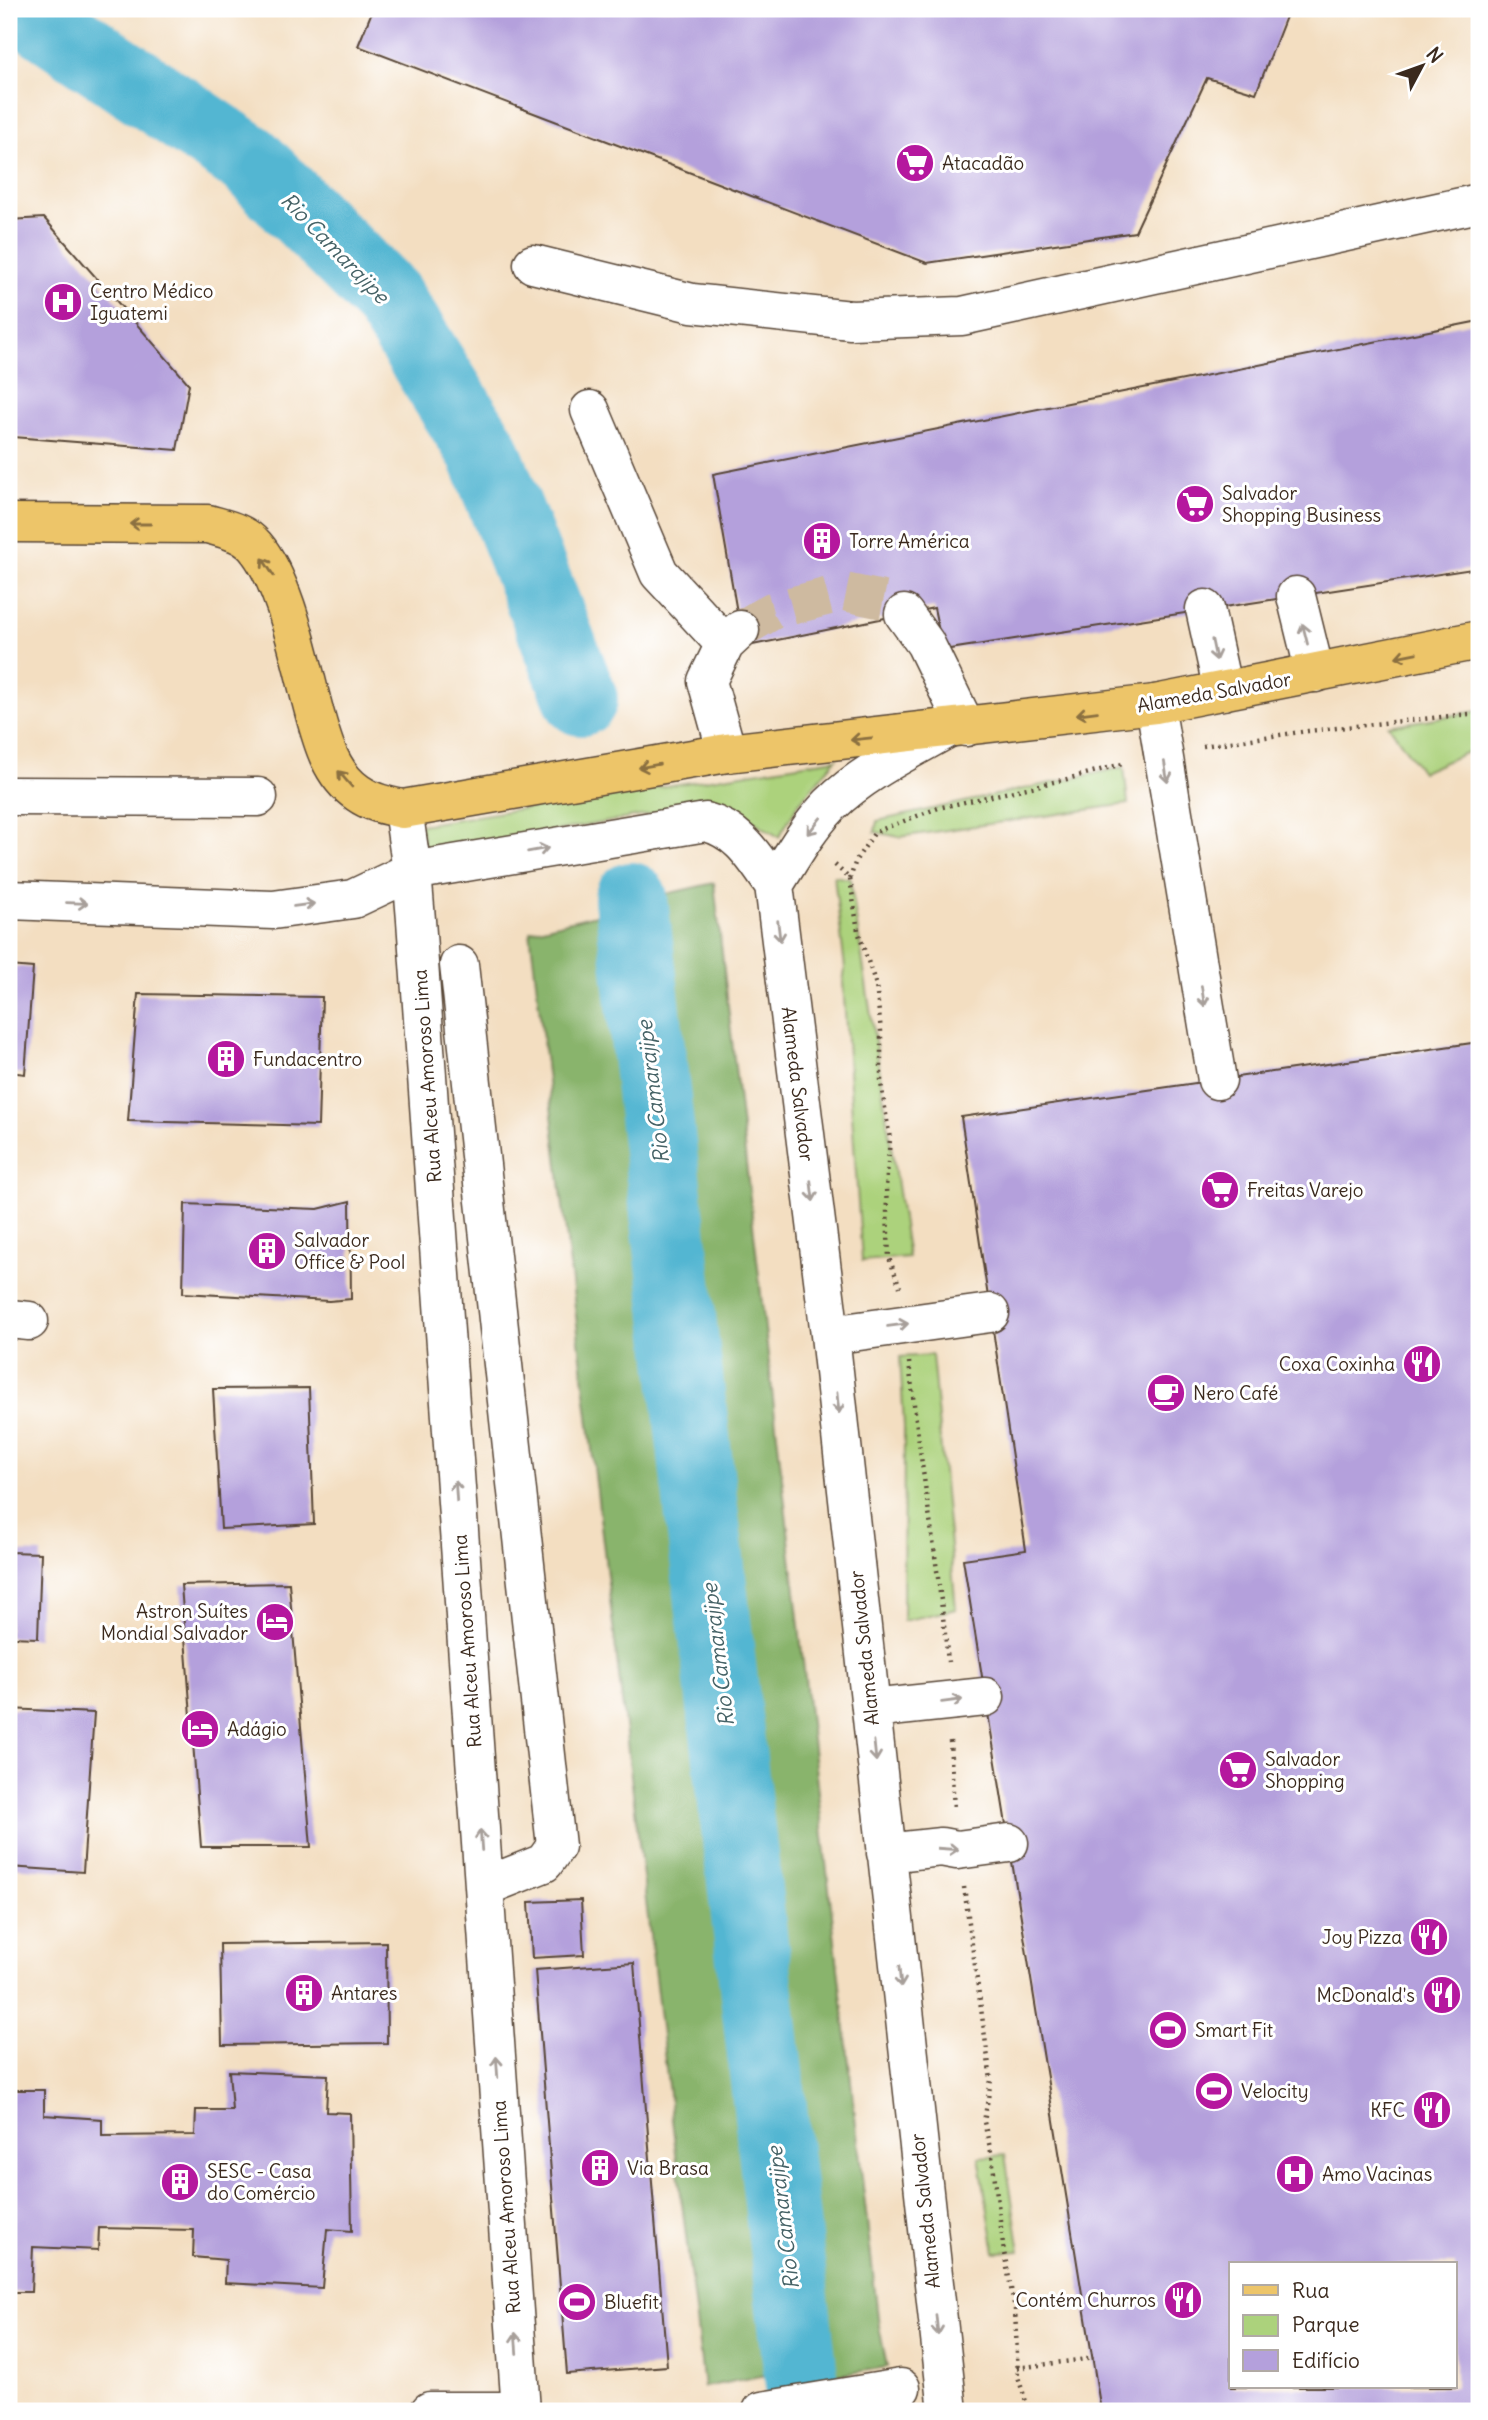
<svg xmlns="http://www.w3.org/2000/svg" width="1488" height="2420" font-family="Delius,sans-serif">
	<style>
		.green { fill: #acd27c; stroke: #747e4d; stroke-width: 2 }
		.forest { fill: #89b46c; stroke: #626f45; stroke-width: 2 }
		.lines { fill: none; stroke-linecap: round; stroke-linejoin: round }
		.river { stroke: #53b6d2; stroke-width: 74 }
		.building { fill: #b4a0dc; fill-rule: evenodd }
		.minor-tunnel { stroke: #cebaa0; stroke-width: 38; stroke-dasharray: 38 19; stroke-linecap: butt }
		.minor-casing { stroke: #574536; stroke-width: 41 }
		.major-casing { stroke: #574536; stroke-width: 41 }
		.path { stroke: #574536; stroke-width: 4.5; stroke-dasharray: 2 5; stroke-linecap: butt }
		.minor { stroke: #fff; stroke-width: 38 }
		.major { stroke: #edc569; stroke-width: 38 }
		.oneway { stroke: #8b7040 }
		.oneway2 { stroke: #a79f9a }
		.labels { text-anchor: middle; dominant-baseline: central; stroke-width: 6; stroke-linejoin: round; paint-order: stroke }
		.poi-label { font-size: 19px; fill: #3b2a1e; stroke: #fff; text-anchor: start }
		.street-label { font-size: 19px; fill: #3b2a1e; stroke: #fff }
		.water-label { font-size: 21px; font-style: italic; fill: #456266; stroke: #fff }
	</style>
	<rect width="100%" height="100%" fill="#fff"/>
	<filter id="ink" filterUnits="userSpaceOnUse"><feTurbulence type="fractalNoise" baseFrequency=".0143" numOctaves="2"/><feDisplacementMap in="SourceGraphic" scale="14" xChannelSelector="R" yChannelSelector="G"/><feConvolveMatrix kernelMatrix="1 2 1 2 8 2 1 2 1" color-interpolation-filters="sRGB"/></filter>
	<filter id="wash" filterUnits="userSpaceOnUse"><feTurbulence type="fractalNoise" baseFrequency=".00686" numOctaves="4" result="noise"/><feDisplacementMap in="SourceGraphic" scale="28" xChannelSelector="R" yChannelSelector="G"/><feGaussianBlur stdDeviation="1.57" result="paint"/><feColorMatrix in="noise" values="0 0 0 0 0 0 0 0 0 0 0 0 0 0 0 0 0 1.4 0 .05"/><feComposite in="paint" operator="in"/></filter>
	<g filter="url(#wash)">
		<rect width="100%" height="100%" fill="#f3dec1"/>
		<!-- green -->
		<path class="green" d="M1479 711V747L1422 772 1389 726Z
			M836 759 798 804 779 837 722 802 426 853 420 825Z
			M1124 767 1128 804 899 837 875 832 877 821Z
			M834 876 850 879 908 1257 862 1261 843 983 845 968Z
			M932 1355 956 1609 903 1621 904 1426 900 1357Z
			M1005 2155 1020 2251 995 2252 979 2157Z"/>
		<!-- forest -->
		<path class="forest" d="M714 883 879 2326 887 2367 827 2377 657 896Z
			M608 912 771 2374 704 2387 530 931Z"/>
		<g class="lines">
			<!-- river -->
			<path class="river" d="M25 9 249 160 387 298 483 450 581 699
				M631 899 805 2411"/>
		</g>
		<g id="blocks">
			<!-- building -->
			<path class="building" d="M373 9H1289L1256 93 1207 78 1135 232 927 263 358 46Z
				M44 218 189 384 177 450 13 437 9 432V220Z
				M1479 321V568L943 650 934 608 743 647 713 474Z
				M9 966 33 968 25 1074 9 1072Z
				M138 994 322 997 318 1126 128 1121Z
				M1479 1042V2411H1101L963 1559 1026 1550 961 1117ZM1231 2264H1455V2387H1231Z
				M350 1201 351 1299 329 1301 183 1293 185 1204 318 1209Z
				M309 1388 314 1524 221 1529 213 1389Z
				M9 1552 41 1553 38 1638 9 1637Z
				M289 1583 311 1847H201L181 1585Z
				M9 1709 94 1713 83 1872 9 1867Z
				M581 1900 584 1955 532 1958 529 1902Z
				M386 1942 387 2043 222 2045 220 1944Z
				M634 1963 667 2366 567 2374 535 1970Z
				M229 2071 328 2075 326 2112 350 2113 352 2231 327 2229 322 2288 225 2283 226 2260 193 2257 194 2230 99 2228 98 2250 33 2247 31 2292H9V2090H44V2115L102 2119V2136L195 2135 196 2110H232Z"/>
		</g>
	</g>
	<g filter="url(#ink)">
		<use href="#blocks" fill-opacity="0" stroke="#574536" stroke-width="2"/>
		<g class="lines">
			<!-- minor-tunnel -->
			<path class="minor-tunnel" d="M740 630 772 611 844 592 893 602 904 614"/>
			<!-- minor casing -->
			<g class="minor-casing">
				<path id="minor" d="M533 264 692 303 851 320 962 316 1479 203
					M590 410 659 573 725 644
					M1296 596 1315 673
					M1205 609 1223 691
					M904 614 925 643 966 727
					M1155 704 1217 1080
					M727 753 707 681 725 644 740 630
					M9 796 258 797
					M403 809 412 871 416 920 521 2411
					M774 885C791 858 807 829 830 805 862 773 908 751 947 729
					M9 900 273 910 353 899 412 871 706 822C740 831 754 857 774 885L830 1335 948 2411
					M459 965 556 1846 544 1863 484 1887
					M9 1319 29 1321
					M830 1335 990 1313
					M871 1709 985 1697
					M886 1853 941 1847 957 1850 1009 1843
					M430 2411H521
					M762 2411 901 2388"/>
			</g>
			<!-- major casing -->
			<g class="major-casing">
				<path id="major" d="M9 523 208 524C225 529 243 532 255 546 286 582 301 664 314 711 322 741 331 775 358 793 372 803 388 806 403 809L727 753 1155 704 1479 640"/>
			</g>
			<!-- path -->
			<path class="path" d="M1203 746 1308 731 1479 713
				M835 865 850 879 858 931 876 985 881 1031V1083L890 1139 886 1187 889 1258 900 1287
				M850 879 856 860 875 832 938 808 1067 779 1126 763
				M909 1362C920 1463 938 1562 948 1662
				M950 1741 954 1809
				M964 1887 991 2080 984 2122 992 2156 1004 2252 1015 2309 1018 2377 1029 2411
				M1017 2368 1094 2358"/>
			<!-- minor -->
			<use href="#minor" class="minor"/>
			<!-- major -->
			<use href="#major" class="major"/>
		</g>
		<!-- one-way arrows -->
		<defs><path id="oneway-shaft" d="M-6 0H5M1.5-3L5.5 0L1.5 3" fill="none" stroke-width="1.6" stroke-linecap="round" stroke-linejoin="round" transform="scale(1.75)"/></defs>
		<g class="oneway">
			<use href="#oneway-shaft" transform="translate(140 524) rotate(-180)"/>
			<use href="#oneway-shaft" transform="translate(268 567) rotate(-123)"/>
			<use href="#oneway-shaft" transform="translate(1406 655) rotate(169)"/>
			<use href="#oneway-shaft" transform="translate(1087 713) rotate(173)"/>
			<use href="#oneway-shaft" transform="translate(861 739) rotate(174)"/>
			<use href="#oneway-shaft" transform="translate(649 766) rotate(170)"/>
			<use href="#oneway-shaft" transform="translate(345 779) rotate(-131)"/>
		</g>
		<g class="oneway2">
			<use href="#oneway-shaft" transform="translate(1305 634) rotate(-104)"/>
			<use href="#oneway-shaft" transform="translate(1214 650) rotate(78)"/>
			<use href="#oneway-shaft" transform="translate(1166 772) rotate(81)"/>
			<use href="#oneway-shaft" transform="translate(814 826) rotate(129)"/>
			<use href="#oneway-shaft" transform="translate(538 850) rotate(-10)"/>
			<use href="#oneway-shaft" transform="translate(77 903) rotate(2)"/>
			<use href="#oneway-shaft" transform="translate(304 905) rotate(-8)"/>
			<use href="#oneway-shaft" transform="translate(779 931) rotate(83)"/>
			<use href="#oneway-shaft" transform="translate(1203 996) rotate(81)"/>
			<use href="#oneway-shaft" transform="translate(812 1191) rotate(83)"/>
			<use href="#oneway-shaft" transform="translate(898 1325) rotate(-8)"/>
			<use href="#oneway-shaft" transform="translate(838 1403) rotate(84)"/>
			<use href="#oneway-shaft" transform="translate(456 1491) rotate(-94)"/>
			<use href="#oneway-shaft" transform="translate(952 1701) rotate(-7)"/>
			<use href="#oneway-shaft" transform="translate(875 1751) rotate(84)"/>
			<use href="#oneway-shaft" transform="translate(481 1840) rotate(-94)"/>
			<use href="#oneway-shaft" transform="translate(948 1849) rotate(4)"/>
			<use href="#oneway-shaft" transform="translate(900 1977) rotate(84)"/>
			<use href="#oneway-shaft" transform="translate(497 2067) rotate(-94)"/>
			<use href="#oneway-shaft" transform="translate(937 2325) rotate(84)"/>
			<use href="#oneway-shaft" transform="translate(516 2343) rotate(-94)"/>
		</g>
	</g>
	<!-- icons -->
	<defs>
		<g id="supermarket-disc" transform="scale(2.0125)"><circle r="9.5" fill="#b5179e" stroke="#fff"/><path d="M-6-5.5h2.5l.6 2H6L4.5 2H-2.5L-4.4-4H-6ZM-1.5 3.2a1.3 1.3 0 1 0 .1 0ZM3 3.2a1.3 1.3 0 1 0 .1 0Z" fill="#fff"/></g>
		<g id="hospital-disc" transform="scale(2.0125)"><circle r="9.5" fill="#b5179e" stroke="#fff"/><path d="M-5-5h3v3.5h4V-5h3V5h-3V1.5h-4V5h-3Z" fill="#fff"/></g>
		<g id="building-disc" transform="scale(2.0125)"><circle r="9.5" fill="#b5179e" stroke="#fff"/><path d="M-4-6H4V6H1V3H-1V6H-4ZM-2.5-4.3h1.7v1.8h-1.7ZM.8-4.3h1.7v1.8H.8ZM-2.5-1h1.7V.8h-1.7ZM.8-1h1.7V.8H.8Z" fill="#fff"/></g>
		<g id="restaurant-disc" transform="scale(2.0125)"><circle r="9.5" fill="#b5179e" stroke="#fff"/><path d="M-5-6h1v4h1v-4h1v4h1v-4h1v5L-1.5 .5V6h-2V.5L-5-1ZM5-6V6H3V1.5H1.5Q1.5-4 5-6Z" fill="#fff"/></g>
		<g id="cafe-disc" transform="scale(2.0125)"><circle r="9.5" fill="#b5179e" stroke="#fff"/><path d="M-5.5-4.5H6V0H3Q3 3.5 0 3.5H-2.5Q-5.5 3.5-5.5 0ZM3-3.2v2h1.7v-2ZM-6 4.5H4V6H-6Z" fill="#fff"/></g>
		<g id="hotel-disc" transform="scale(2.0125)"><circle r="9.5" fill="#b5179e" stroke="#fff"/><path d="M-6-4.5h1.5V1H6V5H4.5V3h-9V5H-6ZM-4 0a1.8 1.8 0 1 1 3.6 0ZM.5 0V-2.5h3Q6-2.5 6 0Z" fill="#fff"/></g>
		<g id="stadium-disc" transform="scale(2.0125)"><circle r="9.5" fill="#b5179e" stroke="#fff"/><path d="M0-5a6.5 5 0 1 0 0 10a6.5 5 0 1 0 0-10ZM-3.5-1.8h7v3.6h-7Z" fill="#fff"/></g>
	</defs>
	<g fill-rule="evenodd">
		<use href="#supermarket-disc" x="915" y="163"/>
		<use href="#hospital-disc" x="63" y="302"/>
		<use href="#supermarket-disc" x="1195" y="504"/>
		<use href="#building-disc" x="822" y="541"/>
		<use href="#building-disc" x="226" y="1059"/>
		<use href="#supermarket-disc" x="1220" y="1190"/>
		<use href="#building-disc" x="267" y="1251"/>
		<use href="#restaurant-disc" x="1422" y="1364"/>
		<use href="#cafe-disc" x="1166" y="1393"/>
		<use href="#hotel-disc" x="275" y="1622"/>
		<use href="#hotel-disc" x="200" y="1729"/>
		<use href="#supermarket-disc" x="1238" y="1770"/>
		<use href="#restaurant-disc" x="1429" y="1937"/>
		<use href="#building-disc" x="304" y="1993"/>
		<use href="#restaurant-disc" x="1442" y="1995"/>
		<use href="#stadium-disc" x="1168" y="2030"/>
		<use href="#stadium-disc" x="1214" y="2091"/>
		<use href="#restaurant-disc" x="1432" y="2110"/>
		<use href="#building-disc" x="600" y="2168"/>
		<use href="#hospital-disc" x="1295" y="2174"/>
		<use href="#building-disc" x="180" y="2182"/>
		<use href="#restaurant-disc" x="1183" y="2300"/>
		<use href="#stadium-disc" x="577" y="2302"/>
	</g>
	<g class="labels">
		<!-- poi labels -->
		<g class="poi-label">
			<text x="942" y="163">Atacadão</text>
			<text x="90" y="291">Centro Médico<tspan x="90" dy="22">Iguatemi</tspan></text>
			<text x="1222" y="493">Salvador<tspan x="1222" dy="22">Shopping Business</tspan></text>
			<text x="849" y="541">Torre América</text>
			<text x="253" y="1059">Fundacentro</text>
			<text x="1247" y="1190">Freitas Varejo</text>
			<text x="294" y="1240">Salvador<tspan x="294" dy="22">Office &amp; Pool</tspan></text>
			<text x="1395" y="1364" text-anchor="end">Coxa Coxinha</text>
			<text x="1193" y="1393">Nero Café</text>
			<text x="248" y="1611" text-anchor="end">Astron Suítes<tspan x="248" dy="22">Mondial Salvador</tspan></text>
			<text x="227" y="1729">Adágio</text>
			<text x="1265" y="1759">Salvador<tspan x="1265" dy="22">Shopping</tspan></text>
			<text x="1402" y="1937" text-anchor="end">Joy Pizza</text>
			<text x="331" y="1993">Antares</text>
			<text x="1415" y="1995" text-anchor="end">McDonald's</text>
			<text x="1195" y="2030">Smart Fit</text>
			<text x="1241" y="2091">Velocity</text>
			<text x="1405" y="2110" text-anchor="end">KFC</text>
			<text x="627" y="2168">Via Brasa</text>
			<text x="207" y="2171">SESC - Casa<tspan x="207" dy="22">do Comércio</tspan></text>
			<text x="1322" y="2174">Amo Vacinas</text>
			<text x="1156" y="2300" text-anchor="end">Contém Churros</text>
			<text x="604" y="2302">Bluefit</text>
		</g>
		<!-- street labels -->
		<g class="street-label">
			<text transform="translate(1214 692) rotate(-10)">Alameda Salvador</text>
			<text transform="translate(427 1076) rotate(-94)">Rua Alceu Amoroso Lima</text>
			<text transform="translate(798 1084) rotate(83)">Alameda Salvador</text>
			<text transform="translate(467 1641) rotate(-94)">Rua Alceu Amoroso Lima</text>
			<text transform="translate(864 1648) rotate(-96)">Alameda Salvador</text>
			<text transform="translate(506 2207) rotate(-94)">Rua Alceu Amoroso Lima</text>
			<text transform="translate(925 2211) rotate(-96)">Alameda Salvador</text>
		</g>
		<!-- water labels -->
		<g class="water-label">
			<text transform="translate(335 248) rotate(46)">Rio Camarajipe</text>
			<text transform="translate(653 1092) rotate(-97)">Rio Camarajipe</text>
			<text transform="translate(718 1655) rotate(-97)">Rio Camarajipe</text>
			<text transform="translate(783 2218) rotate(-97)">Rio Camarajipe</text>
		</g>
	</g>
	<!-- margin -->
	<rect width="1488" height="2420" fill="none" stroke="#fff" stroke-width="35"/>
	<!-- legend -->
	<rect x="1229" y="2262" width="228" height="126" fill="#ffffff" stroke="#b1aaa5" stroke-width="2"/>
	<rect x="1243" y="2285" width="35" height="10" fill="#edc569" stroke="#b1aaa5" stroke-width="2"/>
	<text x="1292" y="2298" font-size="21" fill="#3b2a1e">Rua</text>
	<rect x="1243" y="2315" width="35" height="21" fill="#acd27c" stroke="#b1aaa5" stroke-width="2"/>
	<text x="1292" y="2332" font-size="21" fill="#3b2a1e">Parque</text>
	<rect x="1243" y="2350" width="35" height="21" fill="#b4a0dc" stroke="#b1aaa5" stroke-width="2"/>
	<text x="1292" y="2368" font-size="21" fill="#3b2a1e">Edifício</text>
	<!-- north arrow -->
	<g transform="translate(1422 66) rotate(49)" stroke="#ffffff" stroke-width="5" paint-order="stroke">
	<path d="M0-5L12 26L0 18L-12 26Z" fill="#3b2a1e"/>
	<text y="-10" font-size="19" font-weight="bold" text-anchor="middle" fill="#3b2a1e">N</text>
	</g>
</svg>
